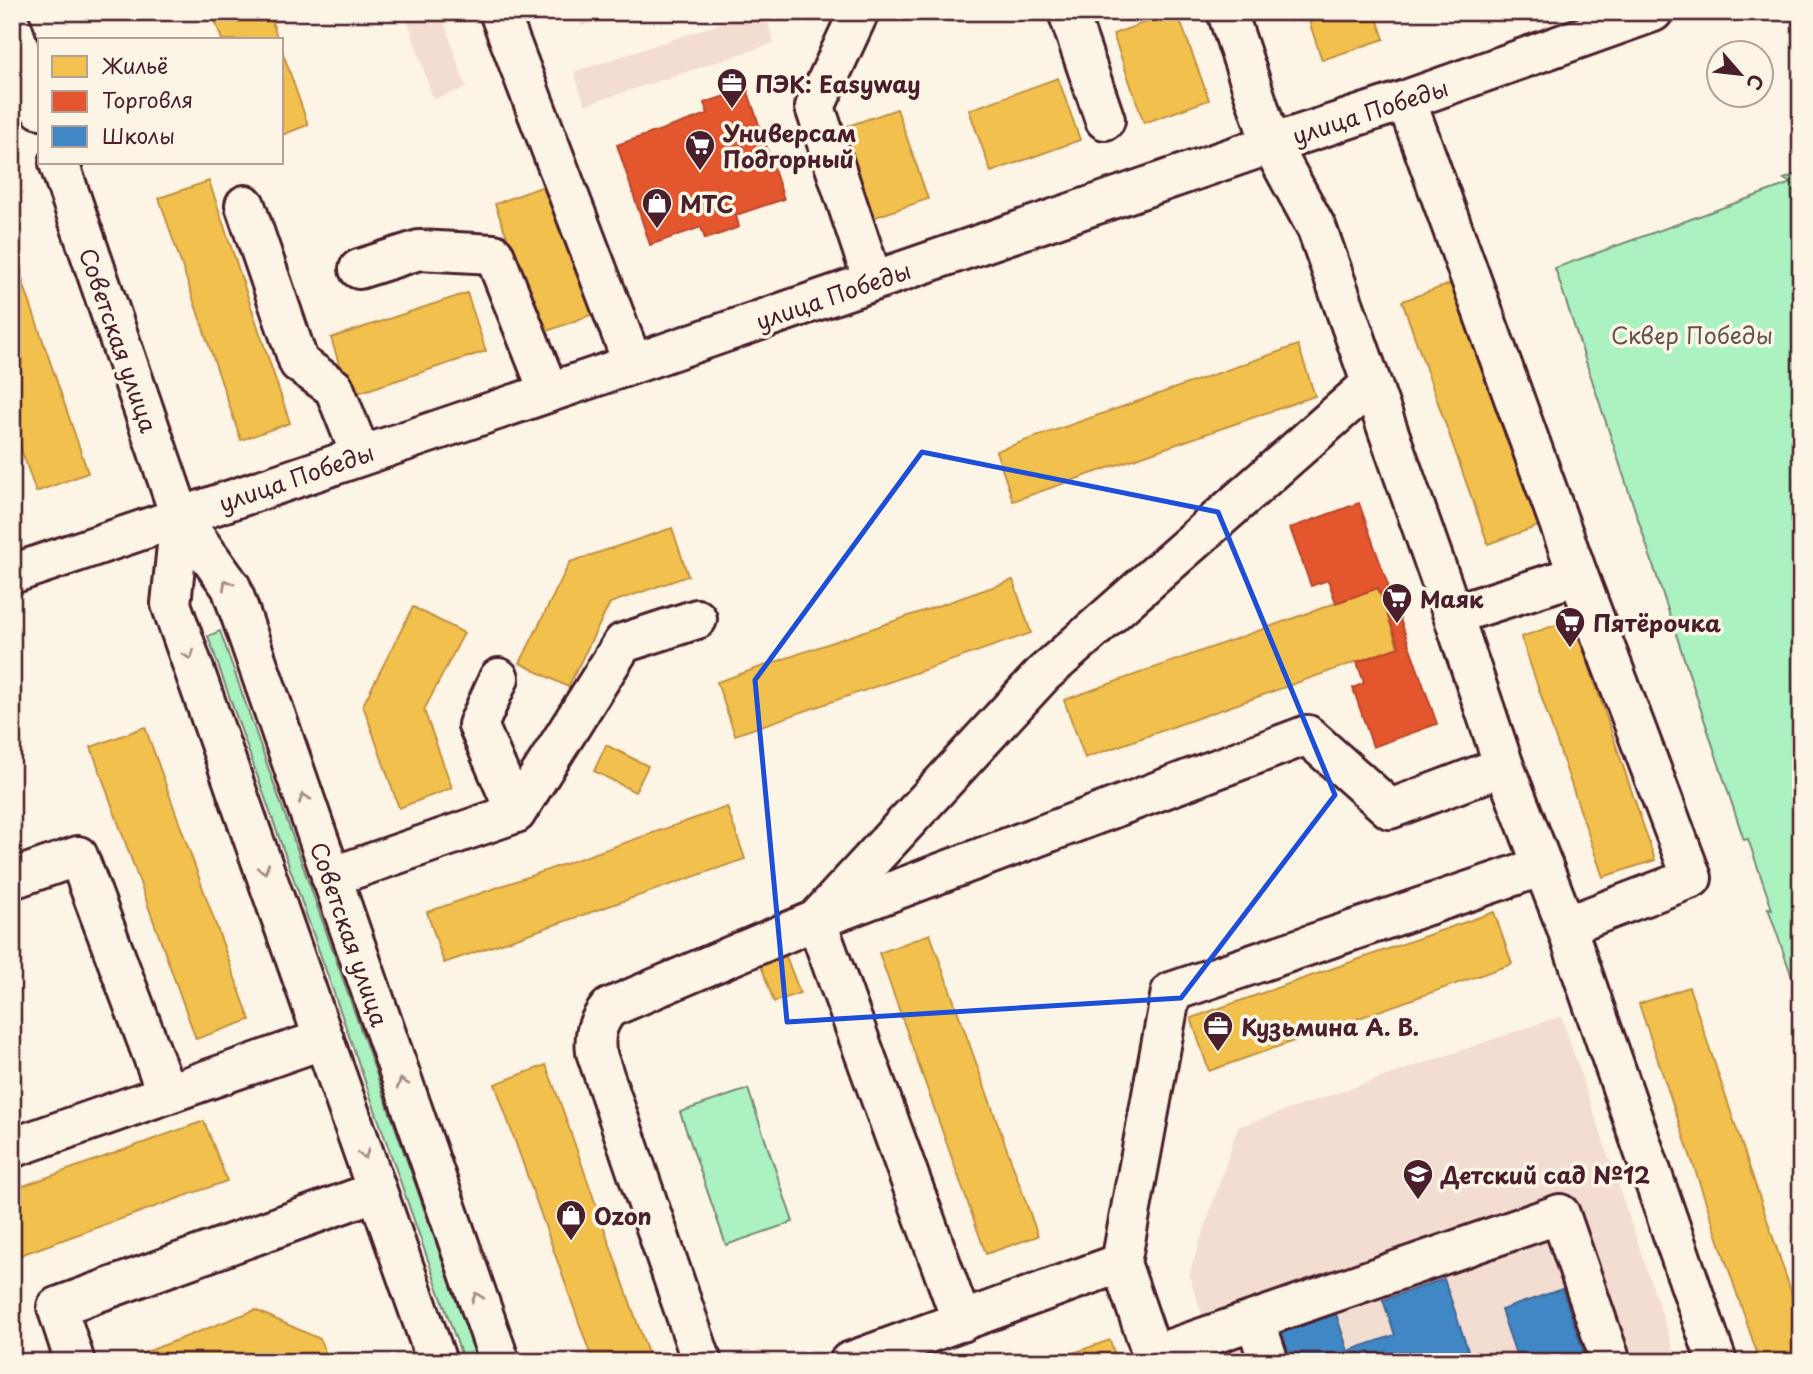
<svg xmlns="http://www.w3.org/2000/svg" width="1813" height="1374" font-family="'Playpen Sans',sans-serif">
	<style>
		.built { fill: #f3dcd0 }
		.green { fill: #aaf2bf; stroke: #7a8875; stroke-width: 2 }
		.homes { fill: #f2c14e; stroke: #c09044; stroke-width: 2 }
		.shops { fill: #e4572e; stroke: #b6462d; stroke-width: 2 }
		.schools { fill: #3f88c5; stroke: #426897; stroke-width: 2 }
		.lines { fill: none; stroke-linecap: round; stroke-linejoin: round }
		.minor-casing { stroke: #4a1f2b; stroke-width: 44 }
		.minor { stroke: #fcf5e5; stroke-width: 38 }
		.oneway { stroke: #a38a88 }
		.marked { fill: none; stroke: #1d4ed8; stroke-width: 5; stroke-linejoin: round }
		.labels { text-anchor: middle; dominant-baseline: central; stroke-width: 7; stroke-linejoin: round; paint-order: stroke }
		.poi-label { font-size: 23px; font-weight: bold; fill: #4a1f2b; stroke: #fcf5e5; text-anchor: start }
		.street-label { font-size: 23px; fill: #4a1f2b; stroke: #fcf5e5 }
		.park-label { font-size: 23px; fill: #625450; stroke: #fcf5e5 }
	</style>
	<rect width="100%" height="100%" fill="#fcf5e5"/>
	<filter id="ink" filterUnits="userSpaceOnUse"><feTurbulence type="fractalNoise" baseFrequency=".0143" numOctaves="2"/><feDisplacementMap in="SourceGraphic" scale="14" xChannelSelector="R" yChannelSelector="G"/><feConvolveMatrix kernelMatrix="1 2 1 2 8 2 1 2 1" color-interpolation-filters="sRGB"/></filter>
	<g filter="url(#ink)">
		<!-- built -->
		<path class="built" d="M405 12H441L466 88 433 99Z
			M577 12H624L581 26Z
			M756 12H764L774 43 585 105 574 72Z
			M1561 1016 1678 1362H1218L1189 1275 1238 1127Z"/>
		<!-- green -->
		<path class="green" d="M1801 173V1003L1768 908 1772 909 1748 839 1744 840 1555 268 1791 183 1784 179Z
			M220 631 478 1362H464L208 636Z
			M748 1089 793 1222 726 1245 680 1112Z"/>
		<!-- homes -->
		<path class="homes" d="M212 12H269L278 40H222Z
			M1174 12H1177L1209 100 1144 123 1113 34Z
			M1306 12H1375L1384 39 1322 60Z
			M282 50 308 125 282 135Z
			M1058 78 1080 140 991 172 969 110Z
			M897 109 928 199 864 221 833 131Z
			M209 181 290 423 241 440 159 198Z
			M552 183 599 312 542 333 495 204Z
			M13 253 88 473 36 492 12 423Z
			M1453 283 1539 526 1488 544 1402 301Z
			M467 293 486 351 349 396 331 338Z
			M1298 345 1315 396 1013 501 996 451Z
			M672 528 688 576 610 603 568 687 520 663 570 562Z
			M1013 580 1031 633 735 735 717 682Z
			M1378 588 1398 647 1085 758 1064 700Z
			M413 607 464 633 424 710 452 788 399 808 363 705Z
			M1573 619 1655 860 1603 877 1521 637Z
			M145 727 250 1020 196 1039 91 747Z
			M606 745 648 766 635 792 594 771Z
			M727 807 745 859 444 963 427 912Z
			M1494 912 1512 964 1209 1071 1191 1018Z
			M930 934 1038 1236 986 1254 879 953Z
			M784 951 800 993 774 1002 759 960Z
			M1689 987 1801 1321V1362H1760L1639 1004Z
			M546 1065 561 1105 651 1362H593L495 1084Z
			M204 1121 227 1181 12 1258V1190Z
			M255 1310 320 1339 329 1362H141L138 1355Z
			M1110 1340 1117 1362H1057L1056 1359Z"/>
		<!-- shops -->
		<path class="shops" d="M747 89 784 199 736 215 739 227 723 233 705 239 701 227 650 245 617 145 708 114 704 103Z
			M1359 503 1437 724 1373 747 1353 688 1364 683 1357 662 1399 647 1378 588 1336 603 1328 580 1311 586 1290 528Z"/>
		<!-- schools -->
		<path class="schools" d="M1444 1279 1472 1362H1291L1281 1333 1336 1314 1348 1351 1395 1335 1383 1300Z
			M1562 1289 1587 1362H1512L1518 1360 1501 1310Z"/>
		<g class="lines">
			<!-- minor casing -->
			<g class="minor-casing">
				<path id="minor" d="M499 12 633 364
					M859 12 815 107 873 281
					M1068 12 1105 120
					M1227 12 1271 144 1317 229 1453 615 1504 766 1566 926 1717 1362
					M12 28 40 109
					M1406 100 1578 575 1692 878 1566 926
					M59 163 180 516 231 587 500 1362
					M245 205 299 363 334 388 361 456
					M359 269 419 250 494 254 549 392
					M180 516 171 604 437 1362
					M12 574 633 364 1271 144 1406 100 1653 12
					M1453 615 1578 575
					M499 678 478 725 516 813
					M331 877 516 813 623 643 697 619
					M12 879 78 856 167 1094
					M12 1148 324 1039
					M1121 1263 1155 1362
					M1255 1320 1269 1362
					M962 1322 816 920 1307 735 1390 809 1504 766
					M1153 1355 1560 1214 1611 1362
					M75 1362 57 1307 377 1191
					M702 1362 596 1052C594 1034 597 1023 609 1008L816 920 1042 675 1370 385
					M849 1362 1121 1263 1171 992 1543 866"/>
			</g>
			<!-- minor -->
			<use href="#minor" class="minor"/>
		</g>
		<!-- one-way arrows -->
		<defs><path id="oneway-chevron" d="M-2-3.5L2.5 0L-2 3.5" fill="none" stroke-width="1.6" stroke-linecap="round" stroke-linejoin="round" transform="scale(1.75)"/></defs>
		<g class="oneway">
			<use href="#oneway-chevron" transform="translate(227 584) rotate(-120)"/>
			<use href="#oneway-chevron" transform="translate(189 655) rotate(71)"/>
			<use href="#oneway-chevron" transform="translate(304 798) rotate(-109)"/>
			<use href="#oneway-chevron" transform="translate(264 869) rotate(71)"/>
			<use href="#oneway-chevron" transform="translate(402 1083) rotate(-109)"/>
			<use href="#oneway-chevron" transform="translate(364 1154) rotate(71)"/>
			<use href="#oneway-chevron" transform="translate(477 1297) rotate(-109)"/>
		</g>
	</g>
	<!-- marked area -->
	<path class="marked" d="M922 452 1218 512 1335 795 1181 998 787 1022 755 680Z"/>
	<!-- icons -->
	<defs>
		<g id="office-pin" transform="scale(1.575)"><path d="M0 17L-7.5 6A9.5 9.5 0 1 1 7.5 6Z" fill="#4a1f2b" stroke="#fcf5e5"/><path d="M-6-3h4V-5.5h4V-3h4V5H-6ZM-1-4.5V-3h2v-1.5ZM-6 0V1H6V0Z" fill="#fff"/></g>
		<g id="supermarket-pin" transform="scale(1.575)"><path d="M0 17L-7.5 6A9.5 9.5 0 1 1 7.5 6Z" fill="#4a1f2b" stroke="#fcf5e5"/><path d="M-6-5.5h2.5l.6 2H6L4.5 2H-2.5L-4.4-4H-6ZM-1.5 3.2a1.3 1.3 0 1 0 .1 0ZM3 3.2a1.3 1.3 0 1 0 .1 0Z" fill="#fff"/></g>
		<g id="shop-pin" transform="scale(1.575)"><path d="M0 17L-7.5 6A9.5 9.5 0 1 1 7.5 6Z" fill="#4a1f2b" stroke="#fcf5e5"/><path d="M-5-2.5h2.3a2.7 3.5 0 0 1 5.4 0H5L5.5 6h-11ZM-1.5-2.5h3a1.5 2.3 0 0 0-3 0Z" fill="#fff"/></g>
		<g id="school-pin" transform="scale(1.575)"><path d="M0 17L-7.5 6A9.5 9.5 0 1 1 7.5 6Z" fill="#4a1f2b" stroke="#fcf5e5"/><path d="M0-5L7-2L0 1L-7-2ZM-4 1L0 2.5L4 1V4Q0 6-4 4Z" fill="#fff"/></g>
	</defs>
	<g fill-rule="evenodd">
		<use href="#office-pin" x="732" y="83"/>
		<use href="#supermarket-pin" x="700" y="145"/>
		<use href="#shop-pin" x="657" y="203"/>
		<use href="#supermarket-pin" x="1397" y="598"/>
		<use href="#supermarket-pin" x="1570" y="622"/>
		<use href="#office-pin" x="1218" y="1026"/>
		<use href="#school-pin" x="1418" y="1174"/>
		<use href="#shop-pin" x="571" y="1215"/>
	</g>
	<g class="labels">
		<!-- poi labels -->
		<g class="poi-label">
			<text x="755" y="83">ПЭК: Easyway</text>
			<text x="723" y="132">Универсам<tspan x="723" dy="26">Подгорный</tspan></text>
			<text x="680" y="203">МТС</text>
			<text x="1420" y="598">Маяк</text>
			<text x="1593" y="622">Пятёрочка</text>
			<text x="1241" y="1026">Кузьмина А. В.</text>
			<text x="1441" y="1174">Детский сад №12</text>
			<text x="594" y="1215">Ozon</text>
		</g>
		<!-- street labels -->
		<g class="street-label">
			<text transform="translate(1370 111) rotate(-18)">улица Победы</text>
			<text transform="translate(833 295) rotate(-19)">улица Победы</text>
			<text transform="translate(119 340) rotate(71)">Советская улица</text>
			<text transform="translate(296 477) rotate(-19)">улица Победы</text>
			<text transform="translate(350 934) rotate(71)">Советская улица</text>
		</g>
		<!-- park labels -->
		<g class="park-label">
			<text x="1692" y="334">Сквер Победы</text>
		</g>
	</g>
	<!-- margin -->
	<rect width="1813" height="1374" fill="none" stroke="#fcf5e5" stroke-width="42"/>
	<rect x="21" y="21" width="1771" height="1332" fill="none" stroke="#4a1f2b" stroke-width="2.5" filter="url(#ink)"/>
	<!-- legend -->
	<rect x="38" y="38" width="245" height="126" fill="#fcf5e5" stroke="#b59f9b" stroke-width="2"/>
	<rect x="52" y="56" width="35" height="21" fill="#f2c14e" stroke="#b59f9b" stroke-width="2"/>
	<text x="102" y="74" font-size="21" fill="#4a1f2b">Жильё</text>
	<rect x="52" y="91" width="35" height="21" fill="#e4572e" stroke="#b59f9b" stroke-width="2"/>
	<text x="102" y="108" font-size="21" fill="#4a1f2b">Торговля</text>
	<rect x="52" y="126" width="35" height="21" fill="#3f88c5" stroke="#b59f9b" stroke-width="2"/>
	<text x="102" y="144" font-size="21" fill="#4a1f2b">Школы</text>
	<!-- north arrow -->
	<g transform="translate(1740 74) rotate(118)"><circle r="33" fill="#fcf5e5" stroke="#b59f9b" stroke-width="2"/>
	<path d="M0-5L12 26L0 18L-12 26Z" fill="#4a1f2b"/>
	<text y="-10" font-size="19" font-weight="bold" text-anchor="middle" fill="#4a1f2b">С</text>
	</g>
</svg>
